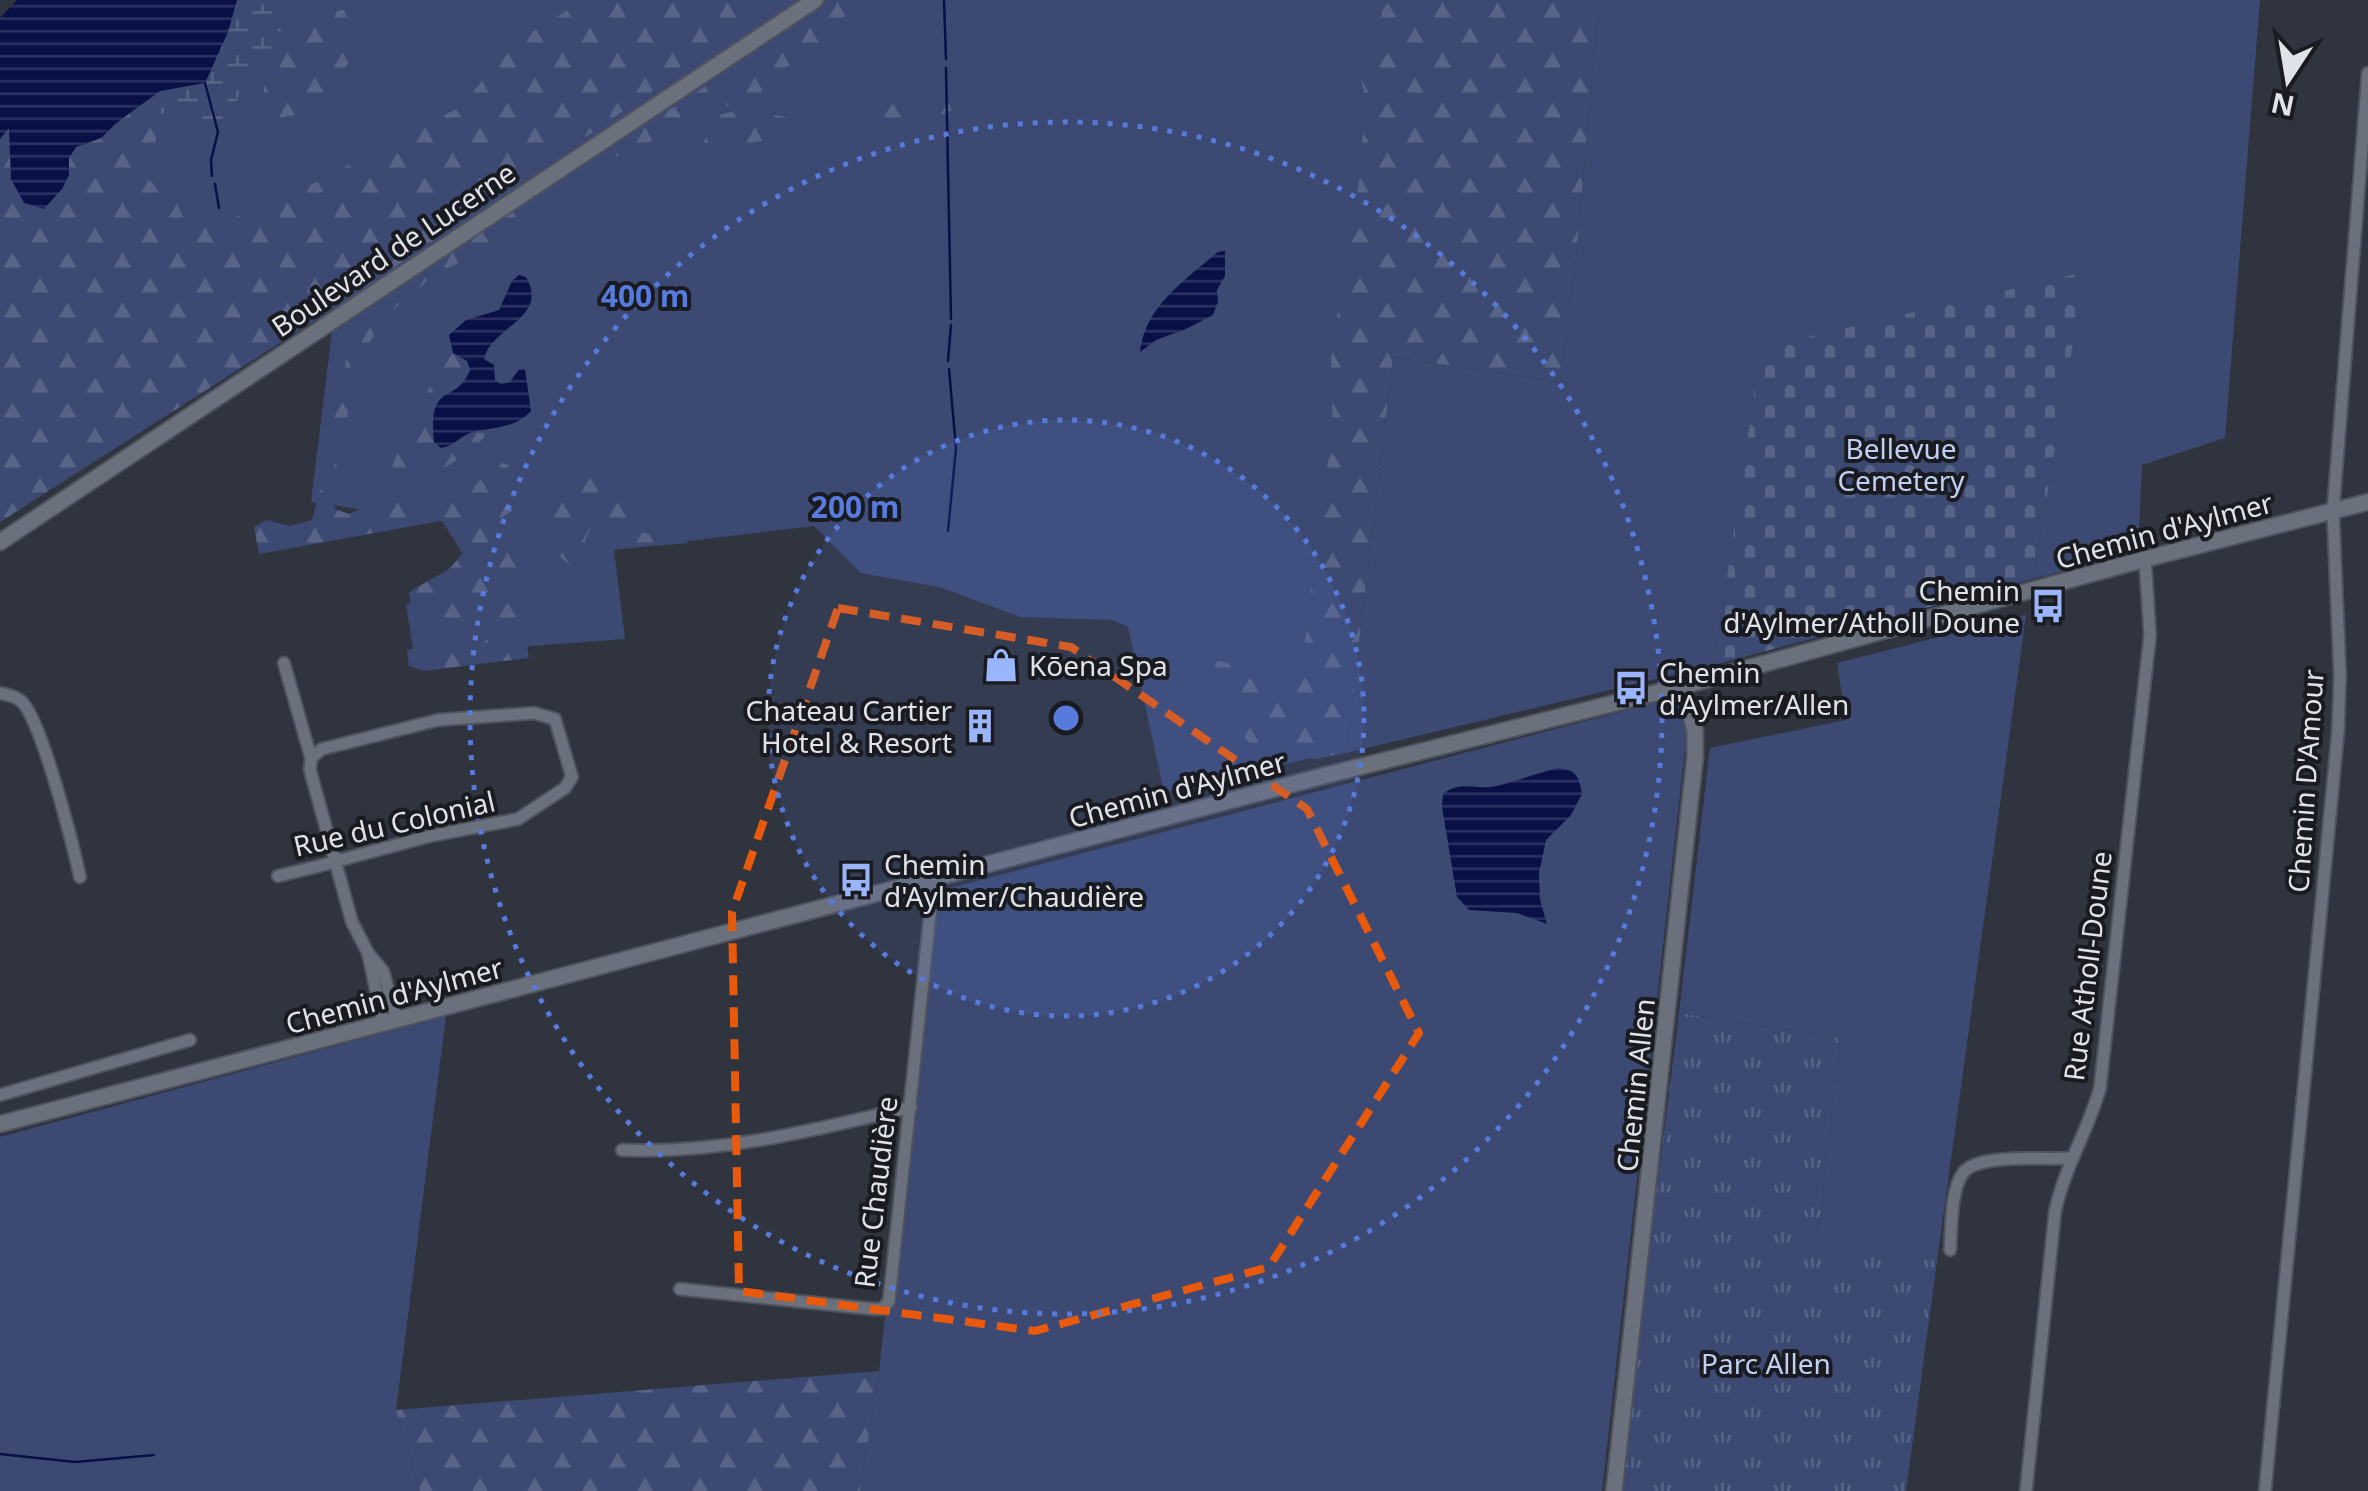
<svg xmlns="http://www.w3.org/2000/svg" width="2368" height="1491" font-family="'Noto Sans',sans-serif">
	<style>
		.grass { fill: #3c4a73 }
		.forest { fill: url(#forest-firs) }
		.wetland { fill: url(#wetland-marsh) }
		.cemetery { fill: url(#cemetery-stones) }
		.park { fill: url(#park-tufts) }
		.water { fill: url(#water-rules) }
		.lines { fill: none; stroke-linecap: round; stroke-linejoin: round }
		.stream { stroke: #081046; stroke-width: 2.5 }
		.street-casing { stroke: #4f535d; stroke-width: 15 }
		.secondary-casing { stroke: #4f535d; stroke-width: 19 }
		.street { stroke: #6b707d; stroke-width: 11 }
		.secondary { stroke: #6b707d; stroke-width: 15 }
		.marked { fill: none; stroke: #e8590c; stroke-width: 8; stroke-dasharray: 20 12; stroke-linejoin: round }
		.ring { fill: none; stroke: #577add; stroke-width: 5; stroke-dasharray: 5 10 }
		.labels { text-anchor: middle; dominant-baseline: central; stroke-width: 8; stroke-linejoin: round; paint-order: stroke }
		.street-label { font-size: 28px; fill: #dfe2e9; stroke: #191b21 }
		.park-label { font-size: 28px; fill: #c1cff3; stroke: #191b21 }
		.poi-label { font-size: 28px; fill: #dfe2e9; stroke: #191b21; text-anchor: start }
		.centre { fill: #577add; stroke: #191b21; stroke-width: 5 }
		.ring-label { font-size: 30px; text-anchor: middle; font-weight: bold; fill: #577add; stroke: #191b21; stroke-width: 8; stroke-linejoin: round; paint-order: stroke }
	</style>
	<defs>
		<pattern id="forest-firs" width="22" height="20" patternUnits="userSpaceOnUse" patternTransform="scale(2.5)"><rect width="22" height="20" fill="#3c4a73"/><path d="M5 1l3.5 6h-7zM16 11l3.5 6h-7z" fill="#586487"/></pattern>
		<pattern id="wetland-marsh" width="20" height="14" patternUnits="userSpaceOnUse" patternTransform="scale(2.5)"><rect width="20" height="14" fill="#3c4a73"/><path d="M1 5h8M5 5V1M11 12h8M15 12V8" fill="none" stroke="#586487"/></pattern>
		<pattern id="cemetery-stones" width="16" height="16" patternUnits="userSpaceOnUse" patternTransform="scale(2.5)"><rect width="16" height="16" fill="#3c4a73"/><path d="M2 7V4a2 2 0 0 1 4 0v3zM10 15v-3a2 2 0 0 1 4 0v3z" fill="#586487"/></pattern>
		<pattern id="park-tufts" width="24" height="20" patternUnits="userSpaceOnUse" patternTransform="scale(2.5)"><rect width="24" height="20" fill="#3c4a73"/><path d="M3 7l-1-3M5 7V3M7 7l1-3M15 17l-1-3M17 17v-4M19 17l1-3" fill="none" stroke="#586487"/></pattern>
		<pattern id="water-rules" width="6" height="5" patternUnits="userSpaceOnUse" patternTransform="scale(2.5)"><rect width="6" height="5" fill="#081046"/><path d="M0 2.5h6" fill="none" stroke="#2c3261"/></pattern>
	</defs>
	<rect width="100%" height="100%" fill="#2f343f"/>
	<!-- grass -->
	<path class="grass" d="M237 0H1391L1315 757 1164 792 1128 627 1112 620 1021 617 939 587 861 573 814 526 614 550 625 639 414 655 406 605 471 567 442 521 311 502 335 307 240 291 132 236 133 110 160 91 228 32Z
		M1599 0H2260L2225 438 2142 465 2138 551 2033 579 2084 273 1762 348 1714 665 1346 753 1393 357 1560 382 1576 258Z
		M2026 615 1937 1261 1817 1245 1840 1038 1679 1013 1710 748 1846 720 1837 663Z
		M1677 697 1689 713 1602 1491H860L879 1371 931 893Z
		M446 1016 396 1410 420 1491H0V1137Z"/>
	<!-- forest -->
	<path class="forest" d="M584 0H786L336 307 0 522V139L10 127 11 180 69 175V158L76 147 101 138 115 124 148 99 158 114H165L152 151 148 180 174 197 183 217 161 236 159 248 174 244 195 226 222 223 301 190 462 106 510 46Z
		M836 0H881C871 16 850 13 835 20L838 50 834 58C816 64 782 61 769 77 764 84 764 91 757 98L668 121 662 115Z
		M1383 0H1599L1576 258 1560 382 1393 357 1346 753 1316 759 1292 756 1296 731 1257 751C1231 724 1217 697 1214 660L1293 679 1305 641 1322 491 1333 439 1331 354 1361 170 1365 98 1359 66 1365 45 1380 31Z
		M344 10 358 44 343 72 324 91 295 115 278 118C271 109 264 101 264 90 264 72 305 24 321 15 328 11 337 11 344 10Z
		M941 94 952 99V110L943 114 885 122 884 114 887 106Z
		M760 104 774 115 797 119 795 128C771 140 728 153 704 142L716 116Z
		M653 118 660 130 654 140 615 157 585 176 563 196 524 216 472 256 433 276 382 319 362 358 338 452 336 472 340 480 333 499 335 509 349 514 380 500 436 501 458 493 475 486 497 461 508 465 513 481 531 498 494 523 495 536 508 547 525 553 530 571C516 601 524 626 529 658L424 671 409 666 407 650 418 647 438 651 482 643 488 639 486 626 476 619 452 627 433 614 425 619 424 628 414 627 409 592 449 569 466 550 446 520 259 554 254 527 266 520 290 526 312 520 319 493 326 482 333 422 345 370 347 350 339 327Z
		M453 353 467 361C473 377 463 376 457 389 451 405 452 429 449 447L468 434 489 432C472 451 420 492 394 481L391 471 412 411 421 404 437 373Z
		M626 471C628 485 624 499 626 513 630 542 670 531 689 543L627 548 610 535 605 522 595 516 585 541 588 560 574 569 558 555C559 531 548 505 554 481L576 474Z
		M879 1371 860 1491H420L396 1410Z"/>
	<!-- wetland -->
	<path class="wetland" d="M237 0C260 0 286 9 280 37L240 84 236 109 225 129 210 127 188 113 158 114 148 99 160 91 180 89 216 60Z"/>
	<!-- cemetery -->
	<path class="cemetery" d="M2085 272 2033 579 1714 665 1761 348Z"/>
	<!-- park -->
	<path class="park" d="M1679 1013 1840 1038 1817 1244 1937 1261 1906 1491H1623L1649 1252Z"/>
	<!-- water -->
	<path class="water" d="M17 0H237L228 32 205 83 160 91 115 124 101 138 76 147 69 158V175L62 189 44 209 24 203 11 179 9 128 0 139V18Z
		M1225 251V276L1217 290 1218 302 1213 315 1186 329 1156 340 1140 352C1145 306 1185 280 1218 252Z
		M519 275 526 277C550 319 490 327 484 359L494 365 495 380 501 384 510 382 519 369H525L531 411C515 429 491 427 470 433 459 437 454 446 441 448L434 442C428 379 456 406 470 370L467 361 453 353 449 335 466 320 499 310 512 281Z
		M1558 768C1577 770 1579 777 1582 794L1571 815 1546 840 1539 873 1540 900 1547 924 1517 913 1469 910 1457 897 1442 807 1443 794C1461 779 1477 791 1496 786 1517 781 1538 773 1558 768Z"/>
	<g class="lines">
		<!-- stream -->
		<path class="stream" d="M944 0 946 59
			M946 68 951 319
			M205 83 218 132 211 160 212 176
			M215 184 219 208
			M948 361 951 325
			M948 531 956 448 949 369
			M0 1454 75 1462 154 1455"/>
		<!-- street casing -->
		<g class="street-casing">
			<path id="street" d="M284 663 311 758
				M0 693C8 695 16 696 22 702 42 722 73 845 80 877
				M278 876 327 864 333 862 430 836 518 819 565 788 572 777 555 719 534 713 438 720 322 749 311 758 310 770 352 922 368 953 383 971 397 1020
				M368 953 383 1023
				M0 1095 190 1040
				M622 1150C721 1154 815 1130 911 1107
				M1950 1250C1952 1228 1950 1192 1963 1173 1977 1153 2046 1160 2070 1158
				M680 1289 873 1309H882L889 1301 934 878
				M2026 1491 2055 1212C2064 1168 2088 1131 2100 1088L2150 635 2145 559
				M2265 1491 2338 732 2340 675 2333 511 2368 73"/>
		</g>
		<!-- secondary casing -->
		<g class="secondary-casing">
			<path id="secondary" d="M0 542 815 0
				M0 1124 1323 776 1683 686 2145 559 2368 502
				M1614 1491 1695 757V731L1683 686"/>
		</g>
		<!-- street -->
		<use href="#street" class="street"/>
		<!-- secondary -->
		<use href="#secondary" class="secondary"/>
	</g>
	<!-- marked area -->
	<path class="marked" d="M838 608 1071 647 1307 809 1419 1033 1269 1267 1035 1331 739 1291 732 912Z"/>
	<!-- distance rings -->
	<circle cx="1066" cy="718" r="298" fill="#577add" fill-opacity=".12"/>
	<g class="ring">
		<circle cx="1066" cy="718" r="298"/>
		<circle cx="1066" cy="718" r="596"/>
	</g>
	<!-- icons -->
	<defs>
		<g id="bus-bare" transform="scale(2.7)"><path d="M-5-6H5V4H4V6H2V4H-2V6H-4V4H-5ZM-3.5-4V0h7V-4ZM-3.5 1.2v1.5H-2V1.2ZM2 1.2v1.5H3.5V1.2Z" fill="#9bb5fd" stroke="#191b21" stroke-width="2.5" paint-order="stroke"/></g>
		<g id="shop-bare" transform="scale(2.7)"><path d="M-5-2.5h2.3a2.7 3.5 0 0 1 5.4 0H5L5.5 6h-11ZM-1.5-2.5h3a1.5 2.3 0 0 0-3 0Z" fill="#9bb5fd" stroke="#191b21" stroke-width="2.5" paint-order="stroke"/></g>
		<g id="building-bare" transform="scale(2.7)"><path d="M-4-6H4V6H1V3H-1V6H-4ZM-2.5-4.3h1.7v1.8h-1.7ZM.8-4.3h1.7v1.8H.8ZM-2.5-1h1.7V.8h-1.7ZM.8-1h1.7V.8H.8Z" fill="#9bb5fd" stroke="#191b21" stroke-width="2.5" paint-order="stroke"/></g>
	</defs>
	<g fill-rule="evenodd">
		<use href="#bus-bare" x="2048" y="606"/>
		<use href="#shop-bare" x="1001" y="665"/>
		<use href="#bus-bare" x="1631" y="688"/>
		<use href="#building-bare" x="980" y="726"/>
		<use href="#bus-bare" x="856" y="880"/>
	</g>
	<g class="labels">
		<!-- street labels -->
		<g class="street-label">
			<text transform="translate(393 249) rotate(-34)">Boulevard de Lucerne</text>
			<text transform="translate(2164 530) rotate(-15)">Chemin d'Aylmer</text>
			<text transform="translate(2305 781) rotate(-86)">Chemin D'Amour</text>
			<text transform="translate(1177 789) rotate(-15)">Chemin d'Aylmer</text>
			<text transform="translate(394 823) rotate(-13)">Rue du Colonial</text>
			<text transform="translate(2087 966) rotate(-83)">Rue Atholl-Doune</text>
			<text transform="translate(394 995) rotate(-15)">Chemin d'Aylmer</text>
			<text transform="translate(1635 1085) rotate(-84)">Chemin Allen</text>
			<text transform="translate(875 1192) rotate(-83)">Rue Chaudière</text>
		</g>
		<!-- park labels -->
		<g class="park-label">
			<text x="1901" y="448">Bellevue<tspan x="1901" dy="32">Cemetery</tspan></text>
			<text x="1766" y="1363">Parc Allen</text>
		</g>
		<!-- poi labels -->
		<g class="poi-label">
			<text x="2020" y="590" text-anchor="end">Chemin<tspan x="2020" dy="32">d'Aylmer/Atholl Doune</tspan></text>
			<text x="1029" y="665">Kōena Spa</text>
			<text x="1659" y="672">Chemin<tspan x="1659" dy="32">d'Aylmer/Allen</tspan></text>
			<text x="952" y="710" text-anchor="end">Chateau Cartier<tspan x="952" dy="32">Hotel &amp; Resort</tspan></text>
			<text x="884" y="864">Chemin<tspan x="884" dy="32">d'Aylmer/Chaudière</tspan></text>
		</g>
	</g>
	<circle cx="1066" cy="718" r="15" class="centre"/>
	<g class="ring-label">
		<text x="645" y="307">400 m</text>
		<text x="855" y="518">200 m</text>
	</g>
	<!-- north arrow -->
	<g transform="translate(2288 80) rotate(192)" stroke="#191b21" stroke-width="8" paint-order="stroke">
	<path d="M0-8L18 38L0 25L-18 38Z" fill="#dfe2e9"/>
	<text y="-15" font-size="28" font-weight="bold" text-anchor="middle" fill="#dfe2e9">N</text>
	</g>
</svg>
